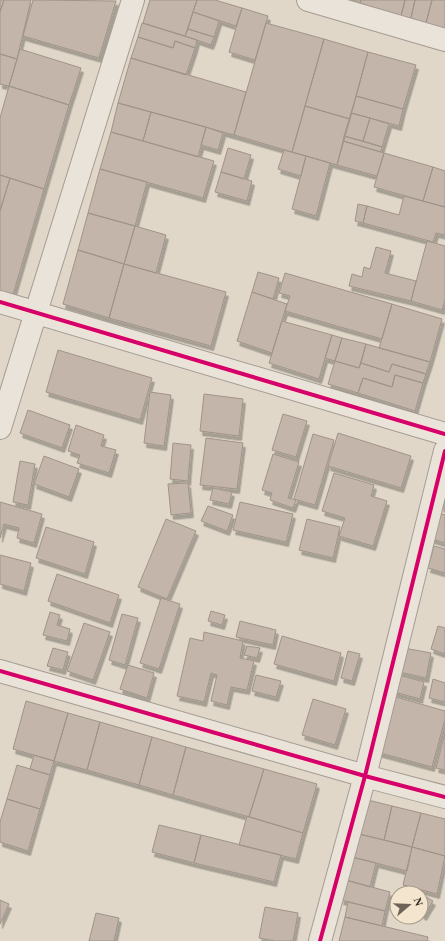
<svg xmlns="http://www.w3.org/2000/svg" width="445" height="941" font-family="'Times New Roman',serif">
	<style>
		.building { fill: #c4b5aa; stroke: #a09388; filter: url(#shadow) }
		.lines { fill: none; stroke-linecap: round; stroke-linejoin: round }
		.minor-casing { stroke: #a59c92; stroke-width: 24 }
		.minor { stroke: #e9e3da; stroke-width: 22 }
		.cycleway-casing { stroke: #f3e5ce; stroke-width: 6 }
		.cycleway { stroke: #d6006c; stroke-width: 4 }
	</style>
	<defs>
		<filter id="shadow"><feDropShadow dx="2.5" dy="4.5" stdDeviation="0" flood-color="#0004"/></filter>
	</defs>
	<rect width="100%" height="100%" fill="#e0d7c8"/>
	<!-- building -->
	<path class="building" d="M0 0H4L0 12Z
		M4 0H31L17 59 0 54V12Z
		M33 0 116 1 99 58 23 36Z
		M150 0H197L185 36 143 23Z
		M197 0H215L242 8 236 26 193 12Z
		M351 0H361L360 3Z
		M361 0H405L401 16 360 3Z
		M405 0H415L411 18 401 16Z
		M415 0H432L426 23 411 18Z
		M432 0H445V29L426 23Z
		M242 8 268 16 255 60 229 52Z
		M193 12 219 21 214 37 188 29Z
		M142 23 197 40 195 48 175 41 173 48 138 37Z
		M266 23 324 39 292 152 234 135Z
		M188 29 214 37 211 45 185 36Z
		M138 37 173 48 175 41 195 48 186 75 131 58Z
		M324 39 368 52 350 119 305 106Z
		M20 49 81 68 69 105 9 86Z
		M368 52 416 65 403 109 356 96Z
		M0 54 17 59 9 86 0 84Z
		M131 58 246 92 234 135 118 103Z
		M9 86 69 105 44 189 0 175V118Z
		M356 96 403 109 399 126 351 113Z
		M118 103 151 112 143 141 111 132Z
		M305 106 350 119 337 165 292 152Z
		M151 112 206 127 198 157 143 141Z
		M351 113 370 118 363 141 344 136Z
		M370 118 389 124 382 147 363 141Z
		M206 127 223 133 218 150 201 145Z
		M111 132 214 161 203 198 100 169Z
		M344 136 382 147 381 152 343 141Z
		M343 141 384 153 377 176 337 165Z
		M228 148 251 155 244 179 221 172Z
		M284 150 306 156 301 176 278 169Z
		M384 153 433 167 423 201 374 187Z
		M306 156 330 163 316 216 292 209Z
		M433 167 445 171V207L423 201Z
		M100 169 147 182 135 226 88 213Z
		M221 172 252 181 247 201 215 192Z
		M0 175 10 178 0 211Z
		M10 178 44 189 12 298 0 294V211Z
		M404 196 445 207V235L436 233 433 242 363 223 367 206 399 215Z
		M358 204 367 206 363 223 355 221Z
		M88 213 135 226 124 264 78 250Z
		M135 226 166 235 156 273 124 264Z
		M427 241 445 246V300L442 310 411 301Z
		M376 247 391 251 385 273 416 281 411 301 349 286 352 274 362 277 364 267 370 269Z
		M78 250 124 264 109 318 63 304Z
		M124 264 226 292 211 346 109 318Z
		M258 272 279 278 273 299 252 292Z
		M285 273 392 304 382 339 285 311 290 296 279 293Z
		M252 292 287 304 272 353 237 341Z
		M392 304 442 319 430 362 379 348Z
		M282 321 332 335 319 379 269 363Z
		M332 335 342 338 335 361 325 358Z
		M342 338 366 344 359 368 335 361Z
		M366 344 430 362 426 374 392 364 389 372 361 363Z
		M58 350 152 378 140 420 46 392Z
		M335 361 359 368 361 363 389 372 392 364 426 374 423 383 395 375 392 387 363 378 358 393 328 384Z
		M395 375 423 383 415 411 358 393 363 378 392 387Z
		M150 392 171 395 164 446 144 443Z
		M204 394 243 399 239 436 200 431Z
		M28 410 70 425 62 448 20 433Z
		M283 414 307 421 296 457 272 450Z
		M76 425 104 435 101 446 116 450 109 473 77 463 80 455 68 451Z
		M338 433 411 456 401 488 328 466Z
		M313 434 334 440 315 505 294 499Z
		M206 438 243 443 237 489 200 485Z
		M173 443 191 445 188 481 170 479Z
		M273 454 299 462 288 498 296 500 293 508 270 500 272 493 262 490Z
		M44 456 79 469 69 497 34 484Z
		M20 461 35 464 28 505 13 502Z
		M334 473 374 485 371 496 387 501 373 546 339 536 345 518 322 511Z
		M188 483 191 513 171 515 168 484Z
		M213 488 232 492 229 504 210 500Z
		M445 493V509L441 507Z
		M0 502 42 514 34 543 17 538 19 528 4 524 0 538Z
		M240 502 293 514 286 542 233 530Z
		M208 506 233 515 227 531 201 521Z
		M437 512 445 515V543L429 538Z
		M166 519 196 531 167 599 138 587Z
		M307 519 340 527 333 558 299 550Z
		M46 527 94 542 85 574 36 558Z
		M434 546 445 549V573L428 568Z
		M0 555 31 563 24 591 0 584Z
		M57 574 119 595 110 623 48 601Z
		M161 598 180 604 159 669 140 663Z
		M211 611 225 615 222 625 208 621Z
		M50 612 60 615 57 625 70 629 67 641 43 635Z
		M122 614 138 618 125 665 109 660Z
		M240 621 276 630 273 645 236 637Z
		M84 623 110 632 93 680 67 671Z
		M438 626 445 628V654L431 649Z
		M204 632 243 641 240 658 254 661 247 690 231 687 227 705 211 701 217 675 211 673 204 702 177 696 190 638 203 641Z
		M282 636 341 653 334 681 274 664Z
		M247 646 260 648 257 658 244 655Z
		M53 648 68 652 63 670 47 666Z
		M404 648 431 653 426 678 399 672Z
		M348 651 360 654 352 681 341 678Z
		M128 665 154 673 147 698 120 689Z
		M256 675 281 681 276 697 252 691Z
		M399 675 424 682 420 699 394 692Z
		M433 679 445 683V702L429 698Z
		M389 695 445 711V719L432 767 373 751Z
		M313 699 346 709 335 745 302 735Z
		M26 701 68 713 54 761 13 749Z
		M68 713 100 722 87 770 54 761Z
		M100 722 152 737 139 785 87 770Z
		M445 733V770L436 768Z
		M152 737 186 747 173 795 139 785Z
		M186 747 264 769 249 817 173 795Z
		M34 755 54 761 50 775 30 769Z
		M17 765 50 775 40 809 7 799Z
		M264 769 317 784 303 833 249 817Z
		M7 799 40 809 28 851 0 842V822Z
		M368 800 392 806 384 840 359 834Z
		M392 806 421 813 412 847 384 840Z
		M421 813 445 819V856L412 847Z
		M247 816 303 833 296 859 239 845Z
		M159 825 201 835 194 863 152 852Z
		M359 834 412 847 407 871 352 857Z
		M201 835 281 855 274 882 194 863Z
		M412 847 445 856 437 894 403 885Z
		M352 857 376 863 370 887 346 880Z
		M346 880 390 892 385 911 341 900Z
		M411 888 420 893H408Z
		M421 894 433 901 424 916 421 914Z
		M0 900 9 904 0 924Z
		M348 902 385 911 382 926 345 917Z
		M265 907 298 913 293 941H275L259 938Z
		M96 913 119 918 114 941H89Z
		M345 917 428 937 427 941H339Z"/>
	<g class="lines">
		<!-- minor casing -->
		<g class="minor-casing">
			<path id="minor" d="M308 0 445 40
				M0 302 445 434
				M0 428 133 0
				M0 671 365 776 445 797
				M320 941 365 776 445 451"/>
		</g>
		<!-- minor -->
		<use href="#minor" class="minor"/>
		<!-- cycleway casing -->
		<g class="cycleway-casing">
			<path id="cycleway" d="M0 302 445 434
				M0 671 365 776 445 797
				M320 941 365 776 445 451"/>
		</g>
		<!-- cycleway -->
		<use href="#cycleway" class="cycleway"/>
	</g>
	<!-- north arrow -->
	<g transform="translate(409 905) rotate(71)"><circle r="19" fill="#f3e5ce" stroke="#a69887"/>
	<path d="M0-3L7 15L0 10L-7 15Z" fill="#6f6358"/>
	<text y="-6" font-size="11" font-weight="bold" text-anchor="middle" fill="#32251c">N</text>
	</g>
</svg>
